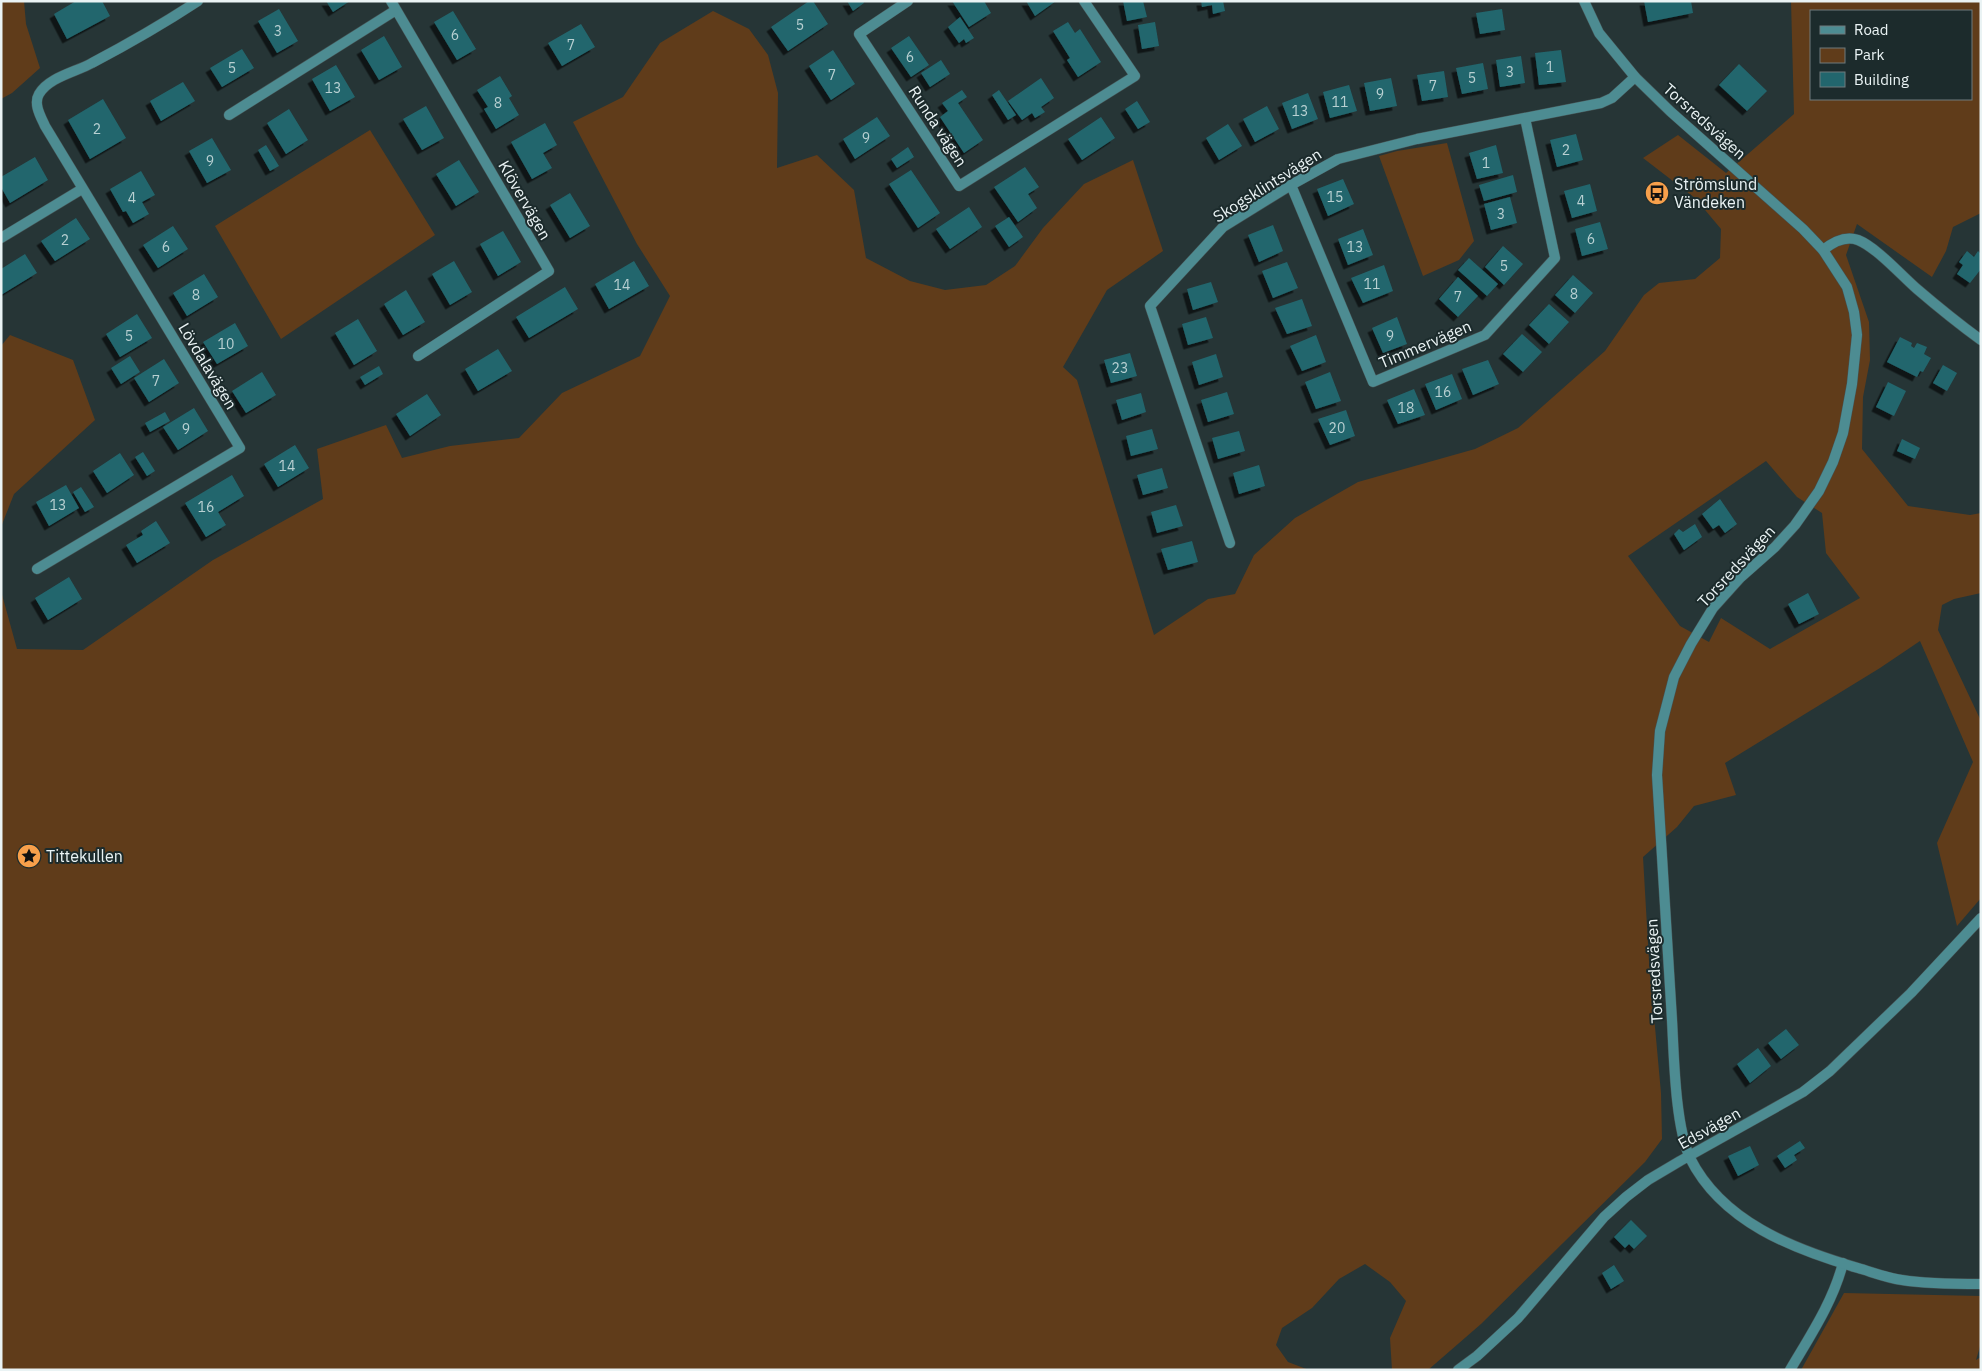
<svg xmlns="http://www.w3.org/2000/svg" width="1982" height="1371" font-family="'IBM Plex Sans',sans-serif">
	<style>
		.green { fill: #603c1a; fill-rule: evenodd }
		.building { fill: #22666d; filter: url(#shadow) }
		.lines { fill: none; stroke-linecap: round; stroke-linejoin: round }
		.minor-casing { stroke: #455354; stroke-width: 11 }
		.tertiary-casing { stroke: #455354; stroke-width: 11 }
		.minor { stroke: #4d8c92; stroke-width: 10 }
		.tertiary { stroke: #4d8c92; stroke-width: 10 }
		.labels { text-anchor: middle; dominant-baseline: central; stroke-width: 4; stroke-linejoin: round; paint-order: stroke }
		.number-label { font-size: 14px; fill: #b8d0d2 }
		.street-label { font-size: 16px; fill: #eaf3f4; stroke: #1c2b2c }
		.poi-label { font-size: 16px; fill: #eaf3f4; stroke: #1c2b2c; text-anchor: start }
	</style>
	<defs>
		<filter id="shadow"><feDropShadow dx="-4.5" dy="4.5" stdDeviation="0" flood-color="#0009"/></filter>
	</defs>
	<rect width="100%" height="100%" fill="#263536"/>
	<!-- green -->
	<path class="green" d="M1 1H24L26 24 40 68 12 93 1 99Z
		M1791 1H1981V213L1953 227 1946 251 1932 277 1857 224 1846 255 1869 322 1870 360 1863 397 1862 449 1908 506 1970 515 1981 513V593L1954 599 1942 605 1938 630 1981 721V898L1957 926 1937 843 1973 762 1920 641 1880 668 1725 763 1736 795 1694 806 1677 827 1643 857 1649 961 1661 1093 1662 1139 1645 1162 1481 1324 1428 1370H1392L1390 1338 1406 1301 1390 1282 1365 1264 1339 1279 1312 1308 1282 1328 1276 1345 1288 1362 1309 1370H1V591L17 649 83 650 213 560 323 499 317 449 386 425 402 458 450 446 519 438 562 393 640 356 670 296 637 244 573 122 623 97 660 43 713 11 749 29 768 55 778 93 777 168 817 155 854 190 866 258 910 281 945 290 986 285 1015 266 1043 228 1084 184 1133 160 1163 251 1107 290 1063 367 1077 380 1154 635 1208 599 1235 594 1254 555 1295 518 1358 482 1475 449 1518 428 1605 351 1644 295 1659 283 1695 279 1720 258 1721 229 1695 198 1643 158 1678 135 1726 173 1794 114ZM1811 11H1971V99H1811ZM1766 461 1797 497 1822 513 1826 553 1860 598 1770 649 1721 618 1709 642 1680 626 1628 556Z
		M370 130 435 235 281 339 215 226Z
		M1447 143 1474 241 1459 260 1423 276 1379 156 1397 151Z
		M10 335 73 360 95 420 14 494 1 527V346Z
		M1844 1293 1981 1296V1343L1976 1360 1981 1357V1370H1801Z"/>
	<!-- building -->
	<path class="building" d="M76 1H102L110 16 67 39 54 14Z
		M326 1H350L333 12Z
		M809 1H813L828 24 788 51 771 27Z
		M847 1H863L864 3 853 11Z
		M952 1H984L991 13 969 27Z
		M1026 1H1056L1035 16Z
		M1123 1H1143L1147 17 1127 21Z
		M1201 1H1223L1225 11 1213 14 1212 5 1202 7Z
		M1644 1H1691L1693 13 1648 22Z
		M279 9 298 41 277 53 258 21Z
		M1502 9 1505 30 1480 34 1476 13Z
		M453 11 476 49 457 60 434 22Z
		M960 17 974 38 966 43 964 39 959 43 948 27Z
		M1068 22 1075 33 1080 29 1101 62 1078 77 1067 60 1070 58 1053 31Z
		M1155 22 1159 46 1142 49 1138 25Z
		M581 24 595 47 562 66 548 43Z
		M384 36 402 67 379 80 361 50Z
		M909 36 929 65 911 77 891 48Z
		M242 49 254 68 222 87 210 68Z
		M833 50 855 84 831 100 809 66Z
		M1561 50 1566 82 1539 85 1535 53Z
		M1521 56 1525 83 1500 87 1496 60Z
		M941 60 950 74 930 87 921 73Z
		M1483 63 1488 89 1462 94 1456 68Z
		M1739 64 1767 91 1747 111 1719 85Z
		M336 65 355 97 330 111 312 79Z
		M1444 71 1448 97 1422 101 1417 75Z
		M500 76 512 96 509 98 519 115 496 129 484 109 488 107 477 90Z
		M1041 78 1054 98 1041 107 1045 112 1035 118 1032 113 1022 120 1008 101Z
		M1391 78 1397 106 1370 111 1364 83Z
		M183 82 195 101 161 121 150 101Z
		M1349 85 1357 111 1330 118 1323 92Z
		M962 90 967 97 958 103 983 140 964 153 940 117 948 111 942 103Z
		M999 90 1016 115 1008 120 992 95Z
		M1308 93 1318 119 1292 129 1282 103Z
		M103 99 126 138 90 159 68 120Z
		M1137 101 1150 122 1138 129 1125 109Z
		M426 106 444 138 422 150 403 119Z
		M1267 106 1279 129 1255 142 1243 119Z
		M289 109 308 140 286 154 267 123Z
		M877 117 890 136 855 159 843 139Z
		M1101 117 1115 138 1082 160 1068 139Z
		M545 123 557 145 543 153 552 168 532 179 511 142Z
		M1228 124 1242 146 1219 160 1206 138Z
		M1576 134 1583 160 1557 167 1550 140Z
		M212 138 231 170 207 183 189 151Z
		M266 145 279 166 270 171 258 150Z
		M1496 145 1503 173 1477 179 1469 153Z
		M908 147 914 157 897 168 891 159Z
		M35 157 48 180 10 203 1 187V177Z
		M459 160 479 192 456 206 436 174Z
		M1025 167 1039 187 1028 194 1037 208 1018 222 994 187Z
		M911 170 940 213 918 228 889 184Z
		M141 171 155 195 142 202 149 214 133 223 126 211 123 212 110 189Z
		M1513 175 1517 192 1484 201 1479 185Z
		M1343 179 1354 204 1328 216 1317 189Z
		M1590 184 1597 211 1572 218 1564 191Z
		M570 193 590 226 570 238 550 205Z
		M1510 197 1517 223 1491 230 1484 204Z
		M969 207 982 227 950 249 936 229Z
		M1009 217 1023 237 1009 247 995 226Z
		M76 218 90 239 55 261 41 241Z
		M1600 222 1608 249 1582 256 1575 229Z
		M1273 225 1283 251 1259 262 1248 235Z
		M173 226 188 249 158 268 143 245Z
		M1363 229 1373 255 1348 265 1338 239Z
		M503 231 521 262 498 276 480 244Z
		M1503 246 1523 264 1504 285 1485 267Z
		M1967 251 1974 257 1978 251 1981 254V269L1970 283 1957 274 1963 265 1959 262Z
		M25 254 37 273 1 295V269Z
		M1469 258 1498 284 1487 296 1458 270Z
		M454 261 472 292 450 305 432 274Z
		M634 261 649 286 609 309 595 284Z
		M1287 262 1298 288 1273 298 1262 271Z
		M1384 265 1393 291 1363 303 1351 278Z
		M204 274 218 297 187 316 173 293Z
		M1573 275 1593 293 1575 313 1555 295Z
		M1458 277 1478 296 1458 317 1439 299Z
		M1211 282 1218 302 1193 310 1187 289Z
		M565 287 578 309 529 338 516 317Z
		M406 290 425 322 403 335 384 304Z
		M1302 299 1312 326 1287 334 1275 308Z
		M1549 304 1569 322 1549 344 1529 325Z
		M137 314 152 338 120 357 106 334Z
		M1206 317 1213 338 1188 345 1182 324Z
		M1397 317 1407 344 1383 353 1372 328Z
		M358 319 377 351 354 365 335 333Z
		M235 323 248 346 217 364 203 342Z
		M1522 334 1542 352 1523 372 1503 354Z
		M1316 335 1326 362 1302 371 1290 346Z
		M1900 337 1912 343 1911 346 1914 348 1917 343 1927 347 1924 354 1931 358 1923 372 1920 371 1917 377 1887 362Z
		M498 349 512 371 478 391 465 369Z
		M1130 353 1137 376 1111 383 1104 360Z
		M1216 354 1223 377 1199 385 1192 362Z
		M130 356 140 372 121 384 111 368Z
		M164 359 179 383 149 402 134 378Z
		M1488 360 1499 384 1473 395 1462 369Z
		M1943 365 1957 373 1947 391 1933 383Z
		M379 366 383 374 365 385 360 377Z
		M262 372 276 395 246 413 232 391Z
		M1330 372 1341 401 1316 409 1305 382Z
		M1452 374 1462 399 1436 410 1425 384Z
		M1888 382 1906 391 1894 416 1876 407Z
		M1414 389 1425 415 1398 424 1387 400Z
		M1227 392 1234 414 1208 422 1201 400Z
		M1141 393 1146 412 1122 420 1116 400Z
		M427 394 441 415 410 436 396 414Z
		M194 408 208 431 178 450 163 427Z
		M1346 410 1355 436 1330 445 1318 419Z
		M165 412 170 421 150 432 145 423Z
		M1152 429 1158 449 1131 456 1126 436Z
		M1239 431 1245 451 1218 459 1212 438Z
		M1902 439 1920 448 1915 459 1897 451Z
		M295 445 309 468 278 487 264 464Z
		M143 452 155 471 147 476 135 457Z
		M120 453 134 475 107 493 93 471Z
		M1259 465 1265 486 1239 494 1233 473Z
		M1162 468 1168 488 1143 495 1137 475Z
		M232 475 244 496 218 512 226 525 206 537 185 503Z
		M66 485 79 508 49 526 36 502Z
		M81 487 94 507 85 512 73 492Z
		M1720 499 1737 524 1725 533 1719 525 1713 529 1702 514Z
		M1176 505 1183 526 1157 533 1151 512Z
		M156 521 170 543 137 563 126 545 143 535 141 531Z
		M1695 524 1702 537 1684 550 1674 534 1679 529 1683 532Z
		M1192 541 1198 562 1168 570 1161 549Z
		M69 577 82 599 48 620 35 598Z
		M1808 593 1819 614 1799 624 1788 604Z
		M1786 1029 1799 1045 1781 1059 1768 1043Z
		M1758 1048 1771 1066 1750 1083 1737 1064Z
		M1800 1141 1805 1148 1794 1155 1797 1160 1785 1168 1777 1156Z
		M1750 1146 1759 1165 1738 1176 1728 1156Z
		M1631 1220 1647 1236 1634 1249 1629 1244 1625 1248 1614 1237Z
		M1614 1265 1624 1281 1611 1289 1602 1273Z"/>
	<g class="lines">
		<!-- minor casing -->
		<g class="minor-casing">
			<path id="minor" d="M391 1 549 271 418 356
				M908 1 859 34 959 186 1135 76 1084 1
				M229 115 396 10
				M1291 185 1373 382 1485 335 1555 258 1525 118
				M1 238 82 189
				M1823 250C1833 242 1845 235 1858 240 1876 247 1902 276 1917 289 1938 307 1959 324 1981 340
				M1230 543 1150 306 1223 227 1291 185 1338 159 1417 139 1601 103 1612 98 1635 77
				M37 569 240 448 45 126C41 117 33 104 39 94 49 77 76 72 92 63 128 44 163 24 198 1
				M1790 1370C1810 1336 1833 1302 1843 1263"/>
		</g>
		<!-- tertiary casing -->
		<g class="tertiary-casing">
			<path id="tertiary" d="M1584 1 1599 33 1635 77 1671 112 1803 229 1823 250 1847 287 1854 312 1857 335 1852 384 1843 433 1833 462 1819 491 1795 525 1775 547 1740 578 1713 608 1691 644 1674 677 1660 731 1657 775C1662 856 1667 938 1672 1020 1674 1056 1675 1125 1690 1158 1722 1222 1793 1249 1858 1268 1872 1272 1887 1278 1902 1280 1927 1284 1955 1284 1981 1284
				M1458 1370 1477 1356 1518 1318 1604 1217 1626 1197 1648 1180 1680 1161 1803 1092 1830 1071 1911 993 1981 918"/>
		</g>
		<!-- minor -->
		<use href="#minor" class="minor"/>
		<!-- tertiary -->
		<use href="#tertiary" class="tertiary"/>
	</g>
	<!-- icons -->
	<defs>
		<g id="bus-disc" transform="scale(1.25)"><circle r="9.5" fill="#f8a04b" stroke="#1c2b2c"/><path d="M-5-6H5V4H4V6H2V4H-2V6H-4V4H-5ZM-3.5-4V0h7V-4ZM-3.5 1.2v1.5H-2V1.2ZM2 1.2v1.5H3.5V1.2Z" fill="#111"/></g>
		<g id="sight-disc" transform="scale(1.25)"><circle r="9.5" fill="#f8a04b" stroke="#1c2b2c"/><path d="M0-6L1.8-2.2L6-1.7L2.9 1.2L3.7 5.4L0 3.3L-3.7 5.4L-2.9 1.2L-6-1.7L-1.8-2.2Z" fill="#111"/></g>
	</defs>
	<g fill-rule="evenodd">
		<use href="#bus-disc" x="1657" y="193"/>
		<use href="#sight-disc" x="29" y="856"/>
	</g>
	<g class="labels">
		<!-- number labels -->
		<g class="number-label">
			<text x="800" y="25">5</text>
			<text x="278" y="31">3</text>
			<text x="455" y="35">6</text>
			<text x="571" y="45">7</text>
			<text x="910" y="57">6</text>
			<text x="1550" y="67">1</text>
			<text x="232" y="68">5</text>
			<text x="1510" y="72">3</text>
			<text x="832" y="75">7</text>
			<text x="1472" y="78">5</text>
			<text x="1433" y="86">7</text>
			<text x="333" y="88">13</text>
			<text x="1380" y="94">9</text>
			<text x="1340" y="102">11</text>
			<text x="498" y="103">8</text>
			<text x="1300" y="111">13</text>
			<text x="97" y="129">2</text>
			<text x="866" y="138">9</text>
			<text x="1566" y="150">2</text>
			<text x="210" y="161">9</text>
			<text x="1486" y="163">1</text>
			<text x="1335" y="197">15</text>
			<text x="132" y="198">4</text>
			<text x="1581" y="201">4</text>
			<text x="1501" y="214">3</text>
			<text x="1591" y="239">6</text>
			<text x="65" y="240">2</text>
			<text x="166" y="247">6</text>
			<text x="1355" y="247">13</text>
			<text x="1504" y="266">5</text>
			<text x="1372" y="284">11</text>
			<text x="622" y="285">14</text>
			<text x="1574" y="294">8</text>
			<text x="196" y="295">8</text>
			<text x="1458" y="297">7</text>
			<text x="129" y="336">5</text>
			<text x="1390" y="336">9</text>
			<text x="226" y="344">10</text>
			<text x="1120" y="368">23</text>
			<text x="156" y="381">7</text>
			<text x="1443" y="392">16</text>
			<text x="1406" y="408">18</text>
			<text x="1337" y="428">20</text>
			<text x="186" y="429">9</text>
			<text x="287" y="466">14</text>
			<text x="58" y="505">13</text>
			<text x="206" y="507">16</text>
		</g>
		<!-- street labels -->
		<g class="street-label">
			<text transform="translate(1705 121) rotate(42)">Torsredsvägen</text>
			<text transform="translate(938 126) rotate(57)">Runda vägen</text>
			<text transform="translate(1267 185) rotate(-32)">Skogsklintsvägen</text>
			<text transform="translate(525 200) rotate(60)">Klövervägen</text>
			<text transform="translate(1425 344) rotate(-23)">Timmervägen</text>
			<text transform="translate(208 366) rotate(59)">Lövdalavägen</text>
			<text transform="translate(1736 566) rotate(-47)">Torsredsvägen</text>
			<text transform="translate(1654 971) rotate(-93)">Torsredsvägen</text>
			<text transform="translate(1709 1128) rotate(-29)">Edsvägen</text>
		</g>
		<!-- poi labels -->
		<g class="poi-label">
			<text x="1674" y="184">Strömslund<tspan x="1674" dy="18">Vändeken</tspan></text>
			<text x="46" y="856">Tittekullen</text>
		</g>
	</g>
	<!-- border -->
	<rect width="1982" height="1371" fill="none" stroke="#eaf3f4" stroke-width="5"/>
	<!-- legend -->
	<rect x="1810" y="10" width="162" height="90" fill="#1c2b2c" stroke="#6e7b7c"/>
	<rect x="1820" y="26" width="25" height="8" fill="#4d8c92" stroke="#6e7b7c"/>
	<text x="1854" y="35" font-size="15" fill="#eaf3f4">Road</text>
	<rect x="1820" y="48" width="25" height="15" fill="#603c1a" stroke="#6e7b7c"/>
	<text x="1854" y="60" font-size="15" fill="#eaf3f4">Park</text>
	<rect x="1820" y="72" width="25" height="15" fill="#22666d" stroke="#6e7b7c"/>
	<text x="1854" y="85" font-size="15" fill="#eaf3f4">Building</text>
</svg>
